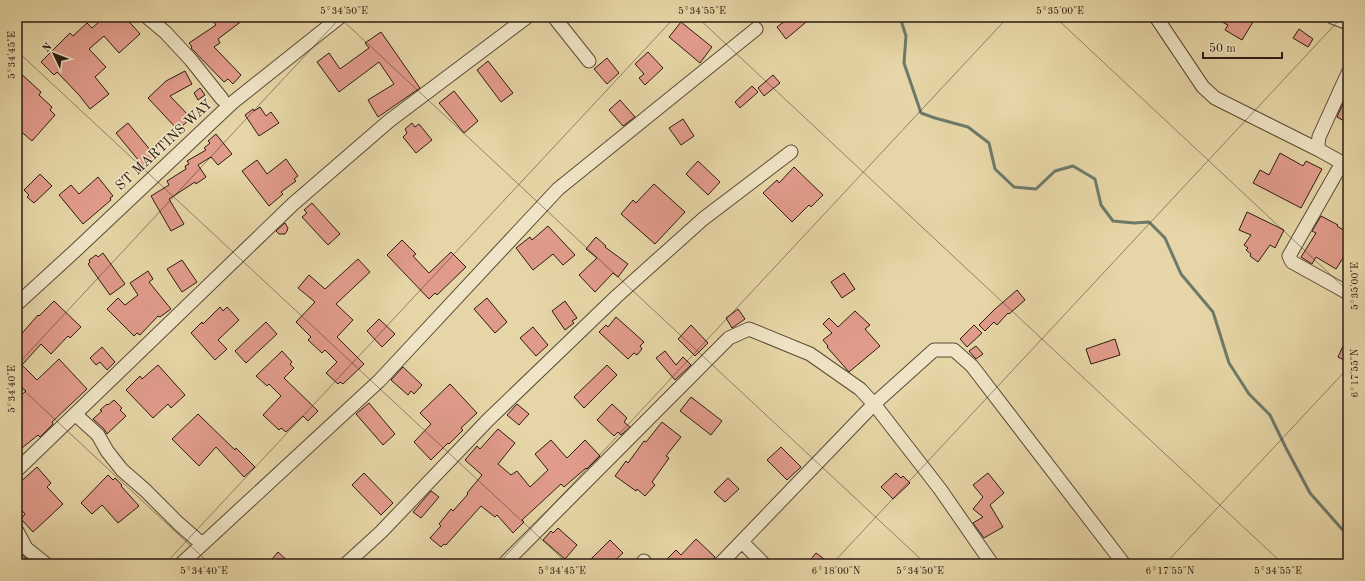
<svg xmlns="http://www.w3.org/2000/svg" width="1365" height="581" font-family="'Old Standard TT',serif">
	<style>
		.lines { fill: none; stroke-linecap: round; stroke-linejoin: round }
		.stream { stroke: #6c7a6a; stroke-width: 3 }
		.building { fill: #e19b8b; stroke: #2c1c12 }
		.minor-casing { stroke: #5a4a37; stroke-width: 15 }
		.minor { stroke: #efe4c5; stroke-width: 13 }
		.ticks { fill: none; stroke: #2c1c12; stroke-width: 1; stroke-opacity: 0.45 }
		.labels { text-anchor: middle; dominant-baseline: central; stroke-width: 3.5; stroke-linejoin: round; paint-order: stroke }
		.street-label { font-size: 14px; fill: #2c1c12; stroke: #efe4c5 }
		.neatline { fill: none; stroke: #2c1c12; stroke-width: 1.5 }
		.ticks-label { font-size: 10px; text-anchor: middle; fill: #2c1c12 }
	</style>
	<rect width="100%" height="100%" fill="#e6d5a6"/>
	<filter id="stains"><feTurbulence type="fractalNoise" baseFrequency=".005" numOctaves="4"/><feColorMatrix values="0 0 0 0 .2 0 0 0 0 .09 0 0 0 0 .02 0 0 0 .5 -.17"/></filter>
	<radialGradient id="worn" r=".72"><stop offset=".6" stop-color="#630" stop-opacity="0"/><stop offset="1" stop-color="#630" stop-opacity=".3"/></radialGradient>
	<g class="lines">
		<!-- stream -->
		<path class="stream" d="M900 17 906 36 904 63 921 113 935 118 968 127 989 143 995 169 1014 187 1036 189 1055 171 1073 166 1095 179 1101 205 1113 221 1134 223 1149 222 1165 238 1181 274 1213 312 1229 363 1249 394 1270 415 1286 448 1310 493 1348 536"/>
	</g>
	<!-- building -->
	<path class="building" d="M105 17H125L140 34 119 53 104 36 89 49 106 67 95 77 109 94 90 109 79 95 57 72 54 75 41 62 70 33 73 36 87 23 92 28Z
		M220 17H247L218 39 220 43 214 47 241 75 233 84 228 79 224 82 191 48 192 47 189 43 216 25 213 21Z
		M790 17H812L786 39 777 27Z
		M1212 17H1256L1242 40 1225 30 1228 25Z
		M681 22 712 47 700 63 669 37Z
		M1299 29 1313 39 1308 47 1293 38Z
		M381 32 420 88 378 117 368 100 394 84 379 62 339 92 317 62 329 53 340 69 369 48 365 43Z
		M648 52 663 68 645 85 639 78 644 74 635 64Z
		M607 58 619 73 607 84 594 69Z
		M488 61 513 93 501 102 477 70Z
		M17 70 41 92 39 95 52 107 50 110 55 115 32 141 17 128Z
		M185 71 192 84 170 96 191 118 178 130 148 98 166 81Z
		M773 75 780 83 764 96 758 88Z
		M752 86 758 92 740 108 735 102Z
		M200 88 205 95 198 100 194 93Z
		M454 91 478 121 464 133 439 103Z
		M1348 92V123L1337 117Z
		M620 100 635 117 623 126 609 110Z
		M260 107 266 116 271 112 279 123 259 136 245 115 253 109 254 111Z
		M683 119 694 136 681 145 669 128Z
		M128 123 156 157 144 167 116 133Z
		M412 123 415 127 419 124 432 140 416 153 403 137 407 133 405 129Z
		M216 134 232 154 218 165 211 157 198 165 206 177 196 184 195 182 169 199 184 224 171 231 151 196 169 185 167 181 186 169 185 166 189 164 187 161 206 150 204 148 210 143 208 141Z
		M1280 153 1303 166 1306 161 1322 169 1301 208 1253 183 1260 170 1269 175Z
		M286 159 298 176 294 179 296 181 281 192 283 194 269 206 242 171 257 160 267 174Z
		M698 161 720 182 708 195 686 174Z
		M794 167 823 195 811 207 809 205 792 222 763 193 777 180 779 183Z
		M40 174 52 186 34 203 27 197 29 195 24 190Z
		M98 177 113 196 110 198 111 200 83 224 59 195 71 185 79 194Z
		M654 184 685 212 655 244 621 214 633 200 636 203Z
		M312 203 340 234 328 245 302 217 307 213 304 210Z
		M1247 212 1284 230 1275 248 1270 245 1258 262 1250 256 1251 254 1246 250 1248 248 1244 245 1251 235 1239 230Z
		M1321 216 1338 225 1337 226 1348 233V250L1336 269 1316 257 1312 264 1301 257 1316 233 1312 231Z
		M285 223 288 228 287 231 285 234H279L276 231Z
		M548 226 575 255 563 265 553 254 533 270 516 248 530 237 532 240Z
		M596 237 606 246 605 247 628 264 618 277 613 273 595 292 579 275 597 258 586 249Z
		M402 240 416 254 413 256 429 273 451 252 466 267 437 295 435 293 429 299 387 255Z
		M103 253 125 284 110 295 88 264 90 262 89 260 96 255 98 257Z
		M358 259 370 272 336 304 353 320 337 337 364 364 343 384 340 382 338 384 326 373 337 362 325 350 322 353 308 340 311 337 296 322 315 302 298 288 309 275 325 289Z
		M182 260 197 282 182 292 167 269Z
		M148 271 153 279 149 282 171 309 160 317 158 316 140 335 137 333 134 336 107 309 118 298 125 305 138 295 130 283Z
		M844 273 855 289 842 298 831 282Z
		M1017 290 1025 300 1009 314 1008 313 997 325 994 322 985 331 979 325 995 309Z
		M487 298 507 322 495 333 474 309Z
		M54 301 81 327 70 338 68 336 51 354 41 344 22 365 37 380 59 359 87 389 52 422 53 424 40 437 38 435 17 452V399L26 391 17 383V339L38 315 39 316Z
		M565 301 577 318 572 321 574 323 565 330 552 311Z
		M220 307 223 311 227 307 239 320 218 340 227 349 215 360 191 333 202 322 203 324Z
		M738 309 745 319 732 328 726 318Z
		M855 311 870 325 865 329 880 346 849 372 827 347 828 346 823 340 832 333 823 324 829 318 838 327Z
		M616 317 644 342 640 346 642 349 637 355 634 353 628 359 599 332 606 325 608 327Z
		M379 319 395 334 382 347 367 331Z
		M266 322 277 334 246 363 235 351Z
		M691 325 708 343 695 356 678 339Z
		M974 325 982 333 967 347 960 339Z
		M533 327 548 345 536 356 520 338Z
		M1348 335V362L1338 357Z
		M1115 339 1120 355 1091 364 1086 349Z
		M976 346 983 354 976 359 969 351Z
		M102 347 115 362 107 370 100 362 96 365 90 358Z
		M282 351 292 362 290 364 294 368 284 378 318 411 308 421 303 416 286 432 281 428 279 430 263 415 281 396 269 384 267 386 256 376Z
		M665 351 676 365 683 357 691 365 675 380 656 358Z
		M158 365 185 395 171 408 168 404 153 418 126 390 140 376 142 379Z
		M607 365 617 375 584 408 574 397Z
		M403 367 422 385 414 394 411 391 408 395 391 380Z
		M450 384 477 413 461 428 463 430 449 444 448 443 431 460 414 442 431 424 420 413Z
		M691 397 722 421 711 435 680 411Z
		M114 400 122 408 120 410 126 416 107 434 104 429 93 419 102 411 100 410 107 404 108 405Z
		M369 403 395 434 383 445 356 414Z
		M517 404 529 414 519 425 507 415Z
		M612 404 627 418 624 422 630 427 621 435 618 432 614 436 597 420Z
		M198 414 235 450 236 448 255 467 244 477 216 447 199 466 172 439Z
		M662 422 681 437 666 456 669 458 652 482 655 485 645 496 637 489 636 491 615 476 626 461 628 463 644 441 646 442Z
		M498 429 515 443 498 464 511 475 517 471 530 487 548 470 535 454 551 440 567 458 585 440 600 456 587 469 586 468 564 487 561 484 522 520 524 522 513 533 497 515 495 517 481 506 446 545 444 544 441 547 430 538 441 526 439 524 451 509 453 511 468 494 467 493 482 475 465 460 477 446 480 449Z
		M781 447 801 467 787 480 767 460Z
		M37 467 51 483 47 487 63 504 33 532 21 519 25 514 17 505V485Z
		M364 473 393 503 381 515 352 485Z
		M896 473 901 478 903 476 910 483 893 499 881 487Z
		M988 473 1004 493 990 505 1003 527 984 538 973 523 983 517 973 509 983 497 973 485Z
		M108 475 113 480 115 478 122 485 121 486 139 506 118 523 102 505 92 514 81 503Z
		M728 478 739 489 725 502 714 492Z
		M431 491 439 497 421 518 413 512Z
		M558 528 577 545 565 559 543 540 551 531 553 533Z
		M696 539 715 557 708 564H662L676 550 681 555Z
		M610 540 623 553 611 564H586Z
		M17 548 21 554 33 564H17Z
		M278 552 291 564H268Z
		M816 553 831 564H807Z"/>
	<g class="lines">
		<!-- minor casing -->
		<g class="minor-casing">
			<path id="minor" d="M147 17 165 32 191 60 222 99
				M554 17 589 61
				M1156 17 1203 87 1215 98 1319 150 1348 166
				M1332 17 1348 23
				M1319 150 1318 144 1319 137 1348 73
				M1342 163 1289 256 1292 262 1348 293
				M17 304 75 251 232 103 340 17
				M75 414 98 435 107 451 122 470 145 490 179 524 202 544
				M17 470 293 204 389 121 527 17
				M17 531 26 548 46 564
				M742 542 764 564
				M644 561 646 564
				M181 564 379 381 558 189 756 29
				M346 564 381 532 488 420 617 296 703 219 791 152
				M504 564 729 338 749 329 810 354 860 389 874 404 940 489 992 564
				M720 564 874 404 934 350H954L972 366 1124 564"/>
		</g>
		<!-- minor -->
		<use href="#minor" class="minor"/>
	</g>
	<!-- ticks -->
	<path class="ticks" d="M339 17 926 564M697 17 1283 564M1055 17 1348 291M17 51 568 564M17 365 341 17M17 384 210 564M165 564 675 17M498 564 1008 17M832 564 1342 17M1165 564 1348 368"/>
	<g class="labels">
		<!-- street labels -->
		<g class="street-label">
			<text transform="translate(164 145) rotate(-43)">ST MARTINS WAY</text>
		</g>
	</g>
	<!-- margin -->
	<rect width="1365" height="581" fill="none" stroke="#e6d5a6" stroke-width="44"/>
	<!-- north arrow -->
	<g transform="translate(54 54) rotate(313)" stroke="#efe4c5" stroke-width="3" paint-order="stroke">
	<path d="M0-3L7 15L0 10L-7 15Z" fill="#2c1c12"/>
	<text y="-6" font-size="11" font-weight="bold" text-anchor="middle" fill="#2c1c12">N</text>
	</g>
	<!-- scale -->
	<path d="M1203 52v6h79v-6" fill="none" stroke="#2c1c12" stroke-width="2"/>
	<text x="1209" y="52" font-size="12" fill="#2c1c12" stroke="#efe4c5" stroke-width="3" paint-order="stroke">50 m</text>
	<rect x="22" y="22" width="1321" height="537" class="neatline"/>
	<g class="ticks-label">
		<text x="344" y="14">5°34'50"E</text>
		<text x="702" y="14">5°34'55"E</text>
		<text x="1060" y="14">5°35'00"E</text>
		<text transform="translate(11 55) rotate(-90)" y="4">5°34'45"E</text>
		<text transform="translate(1354 286) rotate(-90)" y="4">5°35'00"E</text>
		<text transform="translate(1354 373) rotate(-90)" y="4">6°17'55"N</text>
		<text transform="translate(11 389) rotate(-90)" y="4">5°34'40"E</text>
		<text x="204" y="574">5°34'40"E</text>
		<text x="562" y="574">5°34'45"E</text>
		<text x="836" y="574">6°18'00"N</text>
		<text x="920" y="574">5°34'50"E</text>
		<text x="1170" y="574">6°17'55"N</text>
		<text x="1278" y="574">5°34'55"E</text>
	</g>
	<rect width="100%" height="100%" filter="url(#stains)"/>
	<rect width="100%" height="100%" fill="url(#worn)"/>
</svg>
